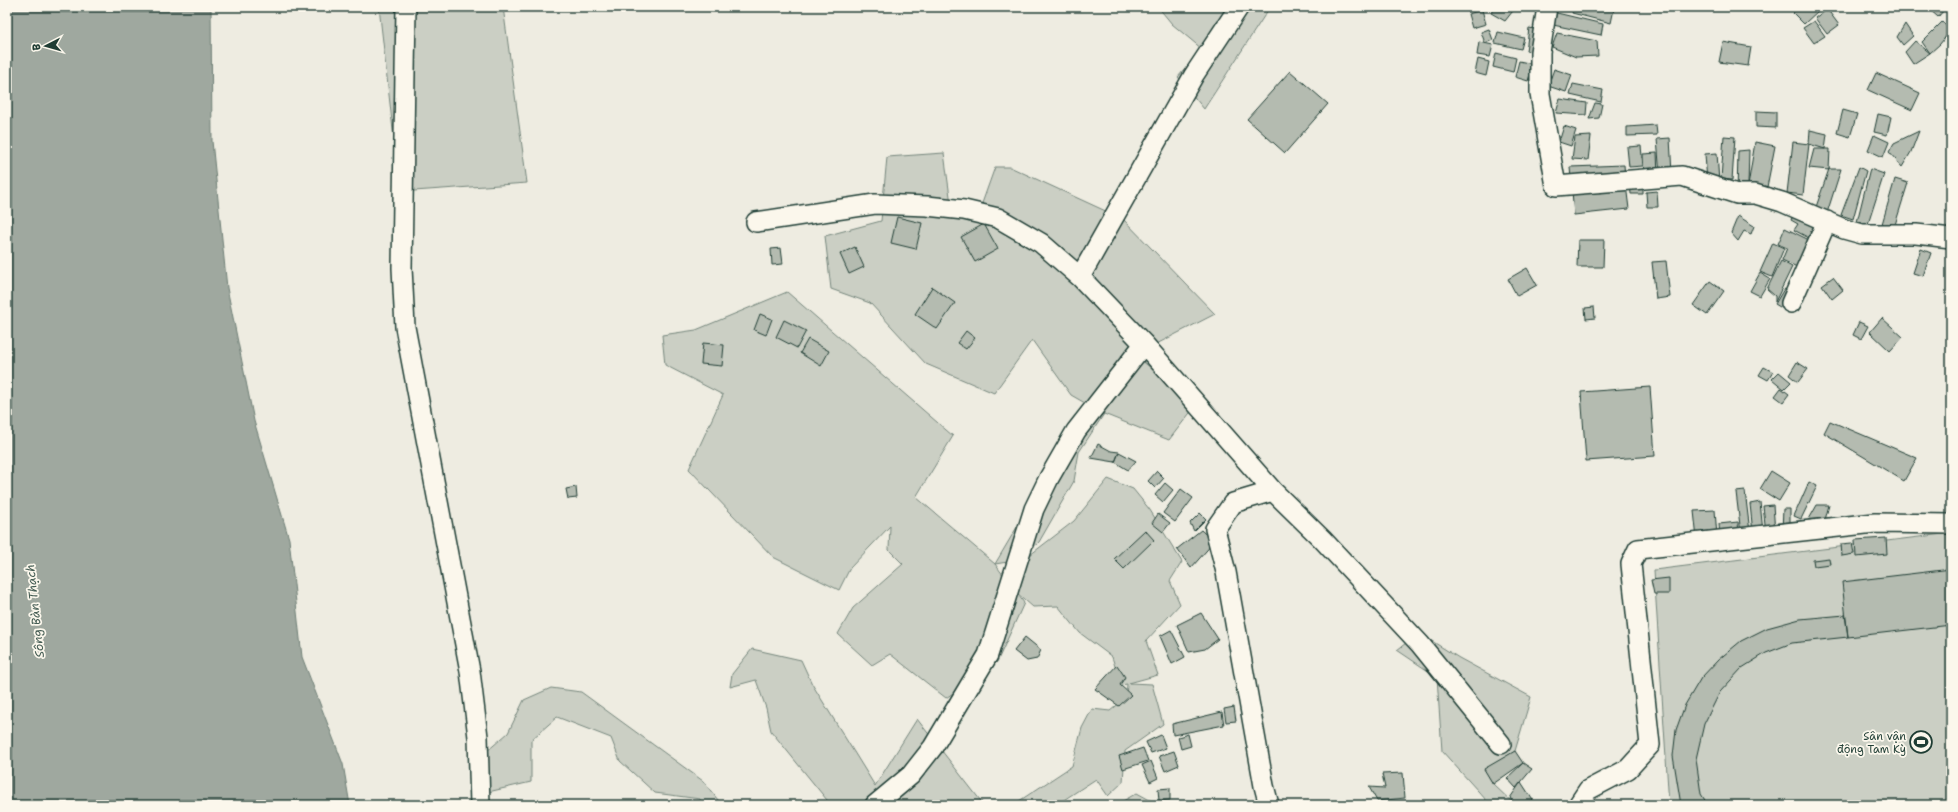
<svg xmlns="http://www.w3.org/2000/svg" width="1958" height="812" font-family="'Shantell Sans',sans-serif">
	<style>
		.green { fill: #cbcfc4; stroke: #75867c }
		.water { fill: #9fa89f; stroke: #6c7d74 }
		.building { fill: #b4bbb0; stroke: #1f3d34 }
		.lines { fill: none; stroke-linecap: round; stroke-linejoin: round }
		.minor-casing { stroke: #1f3d34; stroke-width: 22 }
		.minor { stroke: #fbf7ec; stroke-width: 19 }
		.labels { text-anchor: middle; dominant-baseline: central; stroke-width: 3.5; stroke-linejoin: round; paint-order: stroke }
		.poi-label { font-size: 11px; fill: #1f3d34; stroke: #fbf7ec; text-anchor: end }
		.water-label { font-size: 12px; font-style: italic; fill: #455d54; stroke: #fbf7ec }
	</style>
	<rect width="100%" height="100%" fill="#eeece1"/>
	<filter id="ink" filterUnits="userSpaceOnUse"><feTurbulence type="fractalNoise" baseFrequency=".025" numOctaves="2"/><feDisplacementMap in="SourceGraphic" scale="8" xChannelSelector="R" yChannelSelector="G"/><feConvolveMatrix kernelMatrix="1 2 1 2 8 2 1 2 1" color-interpolation-filters="sRGB"/></filter>
	<g filter="url(#ink)">
		<!-- green -->
		<path class="green" d="M379 7H503L527 183 400 192Z
			M1158 7H1270L1204 109 1178 77 1202 49 1172 24Z
			M944 153 951 204 980 209 995 167H1010L1123 219 1215 314 1135 355 1196 405 1169 440 1104 414 1079 452 1074 481 1039 542 1020 560 995 564 1014 590 1017 565 1074 521 1108 479 1133 489 1150 510 1182 562 1170 581 1180 604 1146 641 1158 675 1129 683 1152 684 1163 724 1125 751 1123 782 1108 796 1096 779 1056 805H1013L1072 766 1082 728 1092 709 1110 711 1126 698 1127 684 1121 685 1112 657 1080 633 1058 606 1033 607 1017 593 1024 603 997 662 946 698 890 654 872 665 838 634 853 608 903 564 889 550 890 526 850 568 839 590 773 557 689 469 723 395 665 365 662 335 696 330 787 292 953 436 916 497 995 564 1068 441 1087 422 1104 414 1071 395 1032 340 994 393 926 364 870 303 831 289 825 236 881 221 887 157Z
			M1951 533V805H1669L1654 570Z
			M1419 633 1459 658 1531 697 1515 751 1485 770 1493 784 1515 805H1488L1487 801 1442 751 1437 677 1397 650Z
			M752 649 801 660 812 684 875 786 917 719 984 805H831L771 731 766 708 756 680 730 687 732 674Z
			M551 688 581 692 703 781 722 805H701L700 799 655 793 620 761 611 738 557 717 531 740V782L488 792 479 758 508 733 524 700Z
			M1137 793 1159 805H1116Z"/>
		<!-- water -->
		<path class="water" d="M7 7H211L212 141 227 288 254 421 289 539 302 657 343 764 350 805H7Z"/>
		<!-- building -->
		<path class="building" d="M1495 7H1516L1505 21 1491 13Z
			M1574 7H1604L1614 9 1611 23 1572 13Z
			M1799 7H1817L1819 10 1804 24 1793 13Z
			M1931 7H1941L1944 10 1938 17 1929 9Z
			M1827 9 1839 25 1827 34 1815 18Z
			M1482 10 1486 24 1472 28 1468 14Z
			M1557 13 1603 24 1601 35 1553 25Z
			M1814 21 1825 36 1814 43 1803 28Z
			M1942 22 1951 30 1940 44 1930 53 1922 42Z
			M1905 24 1913 36 1903 45 1897 37Z
			M1529 28 1540 30 1536 53 1526 51Z
			M1489 29 1493 40 1485 43 1481 32Z
			M1498 32 1524 38 1521 49 1495 43Z
			M1557 33 1597 41 1598 56 1576 57 1552 47Z
			M1915 41 1930 53 1913 64 1905 52Z
			M1479 42 1493 45 1490 57 1477 55Z
			M1723 42 1751 47 1748 66 1719 62Z
			M1496 53 1516 58 1513 72 1493 67Z
			M1478 59 1489 62 1486 76 1475 73Z
			M1519 61 1533 64 1528 81 1515 77Z
			M1554 69 1572 75 1566 92 1548 86Z
			M1290 71 1328 104 1285 153 1247 119Z
			M1876 73 1920 93 1912 110 1868 90Z
			M1573 84 1603 90 1601 102 1570 95Z
			M1560 99 1587 103 1586 115 1556 113Z
			M1595 103 1602 104 1599 118 1589 119Z
			M1843 110 1857 114 1850 137 1837 133Z
			M1756 111 1776 112V128L1756 127Z
			M1878 114 1891 117 1887 135 1874 132Z
			M1656 125 1657 135 1627 136V127Z
			M1564 126 1576 130 1571 146 1559 142Z
			M1810 130 1827 134 1825 149 1809 144Z
			M1919 131 1911 152 1902 167 1889 152 1894 143Z
			M1874 135 1889 142 1883 157 1868 150Z
			M1591 136 1588 160 1572 159 1575 137Z
			M1724 136 1735 137 1732 180 1721 179Z
			M1670 138 1672 174 1660 175 1657 139Z
			M1755 142 1775 146 1767 187 1748 186Z
			M1793 142 1809 144 1803 195 1787 193Z
			M1641 146 1643 166 1629 167 1627 147Z
			M1814 149H1830L1829 170 1809 168Z
			M1749 150 1748 186 1737 194 1738 151Z
			M1657 153 1658 176 1644 177 1643 154Z
			M1717 153 1719 182H1707L1705 154Z
			M1624 165 1625 177 1571 179 1570 167Z
			M1859 167 1866 171 1853 219 1841 215Z
			M1829 169H1841L1827 213 1815 210Z
			M1870 169 1884 174 1868 224 1857 222Z
			M1895 179 1908 183 1894 228 1882 224Z
			M1643 181V194H1631L1630 182Z
			M1626 185 1629 209 1574 215 1572 191Z
			M1657 191 1658 207H1647L1646 192Z
			M1794 213 1816 225 1809 238 1794 230 1798 224 1791 220Z
			M1738 216 1754 226 1751 234 1744 231 1738 241 1731 233Z
			M897 217 922 223 916 249 891 243Z
			M984 224 998 249 975 262 961 237Z
			M1785 228 1809 240 1797 267 1782 260 1787 248 1778 244Z
			M1578 240H1604L1603 267H1577Z
			M1773 243 1784 248 1772 277 1760 272Z
			M855 247 864 267 849 274 840 254Z
			M781 248 783 264 772 265 771 249Z
			M1921 249 1931 253 1923 276 1913 273Z
			M1666 261 1670 297 1656 299 1652 262Z
			M1781 261 1792 267 1775 302V296L1767 289Z
			M1527 268 1537 285 1517 296 1508 279Z
			M1760 273 1770 279 1760 296 1750 291Z
			M1833 277 1843 290 1832 299 1822 285Z
			M1710 281 1724 291 1707 315 1693 305Z
			M932 287 955 303 937 329 915 314Z
			M1784 289 1798 297 1788 312 1775 304Z
			M1594 307 1595 318 1586 319 1585 308Z
			M760 314 772 319 766 335 754 330Z
			M1882 318 1903 337 1890 351 1870 332Z
			M784 320 806 331 797 348 776 337Z
			M1859 322 1868 326 1861 339 1853 335Z
			M966 331 975 338 966 349 957 343Z
			M808 339 829 351 821 366 800 353Z
			M703 343 724 345 722 366 701 364Z
			M1797 362 1808 369 1798 382 1789 375Z
			M1764 367 1773 372 1768 380 1759 375Z
			M1779 372 1791 382 1784 389 1772 379Z
			M1650 387 1655 456 1586 461 1581 392Z
			M1781 388 1789 394 1783 402 1775 396Z
			M1830 421 1917 458 1904 481 1824 433Z
			M1098 444 1111 451 1119 452 1115 462 1091 458Z
			M1119 452 1136 461 1128 470 1115 462Z
			M1157 471 1164 478 1155 488 1148 481Z
			M1771 471 1790 483 1779 501 1760 489Z
			M1809 482 1817 486 1801 519 1794 516Z
			M1165 483 1173 490 1163 502 1155 495Z
			M576 487 577 498 568 499 566 489Z
			M1181 489 1193 498 1175 522 1163 513Z
			M1745 491 1750 532 1741 534 1736 492Z
			M1760 502 1763 532 1753 533 1750 504Z
			M1773 505 1775 532 1766 533 1763 506Z
			M1817 505H1829L1825 520 1808 521Z
			M1783 509H1790V531L1782 530Z
			M1715 510 1717 537 1697 539 1694 511Z
			M1200 513 1206 519 1194 531 1190 523Z
			M1158 514 1170 523 1163 532 1152 523Z
			M1738 522 1739 535 1720 538 1719 524Z
			M1145 530 1154 540 1124 569 1114 559Z
			M1201 530 1214 542 1191 568 1177 549Z
			M1886 538 1887 554 1856 557 1855 540Z
			M1852 543 1854 554 1842 556 1841 544Z
			M1829 558 1830 564 1814 566 1813 560Z
			M1951 569V625L1848 637 1842 582Z
			M1669 578V594H1654L1651 580Z
			M1201 613 1218 639 1205 649 1189 652 1177 625Z
			M1845 615 1848 637 1792 643 1766 653 1742 668 1720 692 1704 724 1696 759 1701 794 1708 805H1681L1673 756 1676 730 1685 705 1701 678 1718 660 1741 641 1767 628 1800 619Z
			M1171 630 1185 657 1172 664 1160 636Z
			M1025 637 1041 650 1037 659 1027 661 1014 651Z
			M1117 665 1125 677 1120 685 1131 695 1119 706 1095 689Z
			M1234 707 1236 721 1226 722 1224 709Z
			M1222 712 1224 725 1173 735 1172 724Z
			M1188 734 1191 746 1181 749 1178 737Z
			M1161 735 1166 748 1151 753 1146 742Z
			M1143 748 1148 761 1123 769 1119 756Z
			M1174 751 1179 765 1165 771 1159 756Z
			M1515 751 1523 763 1493 784 1484 769Z
			M1151 761 1158 778 1150 782 1142 765Z
			M1523 763 1532 769 1516 788 1507 778Z
			M1403 773 1405 798 1377 801 1369 787 1385 788 1382 774Z
			M1521 782 1536 805H1515L1510 798Z
			M1170 788V800L1159 801 1158 789Z"/>
		<g class="lines">
			<!-- minor casing -->
			<g class="minor-casing">
				<path id="minor" d="M406 7 402 268 405 327 470 671 478 737 480 805
					M1239 7 1194 75 1080 277 1144 344 1273 491 1233 503 1215 529 1226 572 1264 786 1269 805
					M1547 7 1540 52V94L1556 186 1682 176 1737 194H1755L1782 202 1844 229 1862 234H1916L1951 238
					M756 222 875 204 927 206 964 210 998 218 1041 243 1080 277
					M1791 303 1827 221
					M1273 491 1322 539 1420 644 1501 744
					M875 805 911 775 933 747 988 655 1034 509 1049 478 1076 431 1144 344
					M1578 805 1588 790 1628 769 1650 745 1631 564 1638 549 1875 523 1951 524"/>
			</g>
			<!-- minor -->
			<use href="#minor" class="minor"/>
		</g>
	</g>
	<!-- icons -->
	<defs>
		<g id="stadium-ring" transform="scale(1.15)"><circle r="9.5" fill="#fbf7ec" stroke="#1f3d34" stroke-width="1.5"/><path d="M0-5a6.5 5 0 1 0 0 10a6.5 5 0 1 0 0-10ZM-3.5-1.8h7v3.6h-7Z" fill="#1f3d34"/></g>
	</defs>
	<g fill-rule="evenodd">
		<use href="#stadium-ring" x="1921" y="742"/>
	</g>
	<g class="labels">
		<!-- poi labels -->
		<g class="poi-label">
			<text x="1906" y="736">Sân vận<tspan x="1906" dy="13">động Tam Kỳ</tspan></text>
		</g>
		<!-- water labels -->
		<g class="water-label">
			<text transform="translate(35 611) rotate(-96)">Sông Bàn Thạch</text>
		</g>
	</g>
	<!-- margin -->
	<rect width="1958" height="812" fill="none" stroke="#fbf7ec" stroke-width="24"/>
	<rect x="12" y="12" width="1934" height="788" fill="none" stroke="#1f3d34" stroke-width="1.5" filter="url(#ink)"/>
	<!-- north arrow -->
	<g transform="translate(46 46) rotate(264)" stroke="#fbf7ec" stroke-width="3" paint-order="stroke">
	<path d="M0-3L7 15L0 10L-7 15Z" fill="#1f3d34"/>
	<text y="-6" font-size="11" font-weight="bold" text-anchor="middle" fill="#1f3d34">B</text>
	</g>
</svg>
